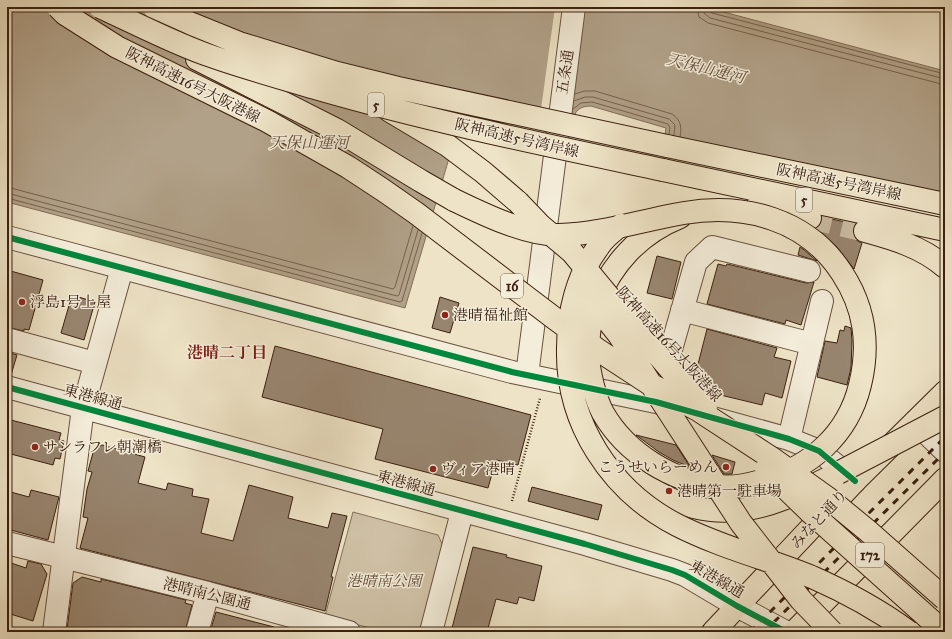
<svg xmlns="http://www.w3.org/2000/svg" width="952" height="639" font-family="'IM FELL Great Primer','Noto Serif JP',serif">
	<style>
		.green { fill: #d0c2a7; stroke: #86715c }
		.water { fill: #b1a188; stroke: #826d58 }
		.pier { fill: #eee3c6 }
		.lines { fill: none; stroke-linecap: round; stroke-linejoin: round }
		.shore { stroke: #76604c; stroke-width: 1 }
		.building { fill: #98856f; stroke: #3b2010 }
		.highway-tunnel { stroke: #cabca2; stroke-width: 22; stroke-dasharray: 22 11; stroke-linecap: butt }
		.minor-casing { stroke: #68513e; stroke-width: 24 }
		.highway-casing { stroke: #3b2010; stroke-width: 24 }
		.path { stroke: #3b2010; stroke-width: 2.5; stroke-dasharray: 1 2; stroke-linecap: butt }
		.minor { stroke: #f4edda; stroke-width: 22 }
		.highway { stroke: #eee3c6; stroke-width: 22 }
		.rail { stroke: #3b2010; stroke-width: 3; stroke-dasharray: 7 7; stroke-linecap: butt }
		.highway-bridge-casing { stroke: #3b2010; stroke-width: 24; stroke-linecap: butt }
		.highway-bridge { stroke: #eee3c6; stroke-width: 22 }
		.cycleway-casing { stroke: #f4edda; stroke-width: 8 }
		.cycleway { stroke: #00873e; stroke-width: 6 }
		.poi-dot { fill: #8f2418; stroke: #f4edda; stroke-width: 1.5 }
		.labels { text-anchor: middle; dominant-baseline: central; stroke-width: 3; stroke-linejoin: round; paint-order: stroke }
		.shield { fill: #f4edda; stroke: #725e4d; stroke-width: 1 }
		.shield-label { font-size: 14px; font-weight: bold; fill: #3b2010 }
		.street-label { font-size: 15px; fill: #3b2010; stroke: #f4edda }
		.poi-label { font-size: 15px; fill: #3b2010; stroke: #f4edda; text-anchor: start }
		.park-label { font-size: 15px; font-style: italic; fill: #604836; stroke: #f4edda }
		.water-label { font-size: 16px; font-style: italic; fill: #644d3a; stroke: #f4edda }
		.neighbourhood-label { font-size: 16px; font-weight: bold; fill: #7a1f14; stroke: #f4edda }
	</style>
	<rect width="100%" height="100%" fill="#eee3c6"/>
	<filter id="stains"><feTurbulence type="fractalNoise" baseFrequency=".005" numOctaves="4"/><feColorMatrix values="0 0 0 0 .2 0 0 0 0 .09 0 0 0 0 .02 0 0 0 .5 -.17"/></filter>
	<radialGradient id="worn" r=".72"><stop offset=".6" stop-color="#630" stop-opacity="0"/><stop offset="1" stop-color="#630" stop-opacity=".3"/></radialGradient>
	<!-- green -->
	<path class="green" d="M353 512 438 535 443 546 420 632H385L325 616Z"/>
	<!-- water -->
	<path class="water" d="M7 7H705L945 71V213L662 155 666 128 591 106C572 106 573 120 570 135L462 114 405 308 7 202Z"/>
	<!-- pier -->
	<path class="pier" d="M555 7H584L566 137 538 131Z"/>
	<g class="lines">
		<!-- shore -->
		<path class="shore" d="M697 7 699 17 708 23 945 85
			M703 7 704 13 710 18 945 79
			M708 7 709 11 712 13 945 74
			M575 94 584 91H595L672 114C681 120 682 127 680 137
			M574 101 585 97H593L669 119 675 125 674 135
			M573 109 581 103 592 102 668 124 670 128 669 134
			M7 187 393 289 395 287 413 226
			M7 193 397 296 399 295 418 230
			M7 198 400 302 402 301 422 233"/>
	</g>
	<!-- building -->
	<path class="building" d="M822 217 855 224 853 228V234L856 240 862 243 854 269 837 247 817 228 820 226 822 221Z
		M800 247 803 249 817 261 798 255Z
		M657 256 681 262 672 299 647 293Z
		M718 264 726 266 727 264 806 283 814 282 801 325 786 320 785 324 707 304Z
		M7 270 43 280 29 330 24 329V331L7 327Z
		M72 295 95 302 84 340 61 333Z
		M440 297 459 303 450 333 432 328Z
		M845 326 851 328 852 341 851 368 847 385 817 377 825 341 837 343 840 330 844 331Z
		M707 329 777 348 774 357 791 361 782 398 765 393 762 405 708 392 696 372Z
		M275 346 531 415 518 465 496 460 488 488 375 459 383 429 262 397Z
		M7 352 17 355 11 375H7Z
		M7 419 61 433 59 440 64 441 60 459 55 458 53 465 7 453Z
		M636 435 676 445 690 467 673 460 659 452Z
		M102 445 145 457 138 483 166 490 168 483 193 489 192 496 209 499 201 533 233 541 249 485 293 497 288 518 328 528 332 513 347 516 331 577H333L325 611 80 548 88 518 83 517 87 489 92 472 88 471 94 449Z
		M712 455 735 462 732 474H724Z
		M532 487 602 505 598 520 528 501Z
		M31 490 59 497 48 540 7 529V491L29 497Z
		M473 547 507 555 506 557 542 566 534 601 519 597 517 604 496 599 487 632H451Z
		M28 561 41 564 47 574 33 621 7 613V579L11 563 26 568Z
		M82 577 101 582V579L186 600 185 603 192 605 185 632H77L67 629 73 583Z
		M216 612 274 627V632H210Z"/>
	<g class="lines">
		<!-- highway-tunnel -->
		<path class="highway-tunnel" d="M810 218 865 231"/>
		<!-- minor casing -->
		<g class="minor-casing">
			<path id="minor" d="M7 237 512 372 656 402 678 408
				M682 310 812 344
				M7 339 95 363
				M527 375 574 7
				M662 381 696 262 712 247 809 271
				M7 387 585 544 672 570 685 575 737 606 786 632
				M713 418 789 439 819 451 855 481
				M915 422 945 451
				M789 439 822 301
				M7 543 208 593 349 632
				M54 632 83 408 122 268
				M197 632 208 593
				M431 632 462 512"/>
		</g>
		<!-- highway casing -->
		<g class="highway-casing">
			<path id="highway" d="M197 59 337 130 421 181 454 200
				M390 111 447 145 483 172 518 202
				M667 146 945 204
				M663 170 945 230
				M757 207 810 218
				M865 231C894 239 922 247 945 267
				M596 304C611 264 640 233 680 217
				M605 421C620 481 678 516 738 510 774 507 806 489 838 473
				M713 632 855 481 945 392
				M794 632 945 479"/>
		</g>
		<!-- path -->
		<path class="path" d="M512 501 540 398"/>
		<!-- minor -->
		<use href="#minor" class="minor"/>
		<!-- highway -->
		<use href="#highway" class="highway"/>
		<!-- rail -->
		<path class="rail" d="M750 632 945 437
			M764 632 945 452"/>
		<!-- highway-bridge casing -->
		<g class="highway-bridge-casing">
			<path id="highway-bridge" d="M58 7 65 14 117 47 267 121 348 167 383 190 416 213 554 318 598 350 650 384 698 410 773 459 829 499 868 531 945 599
				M100 7C135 23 169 41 205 54 241 67 278 77 315 88 429 121 546 145 663 170
				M154 7 192 24 239 43 337 73 398 88 667 146
				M454 200C483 214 526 235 559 235 602 234 642 220 684 213 745 203 807 219 842 273 865 308 870 344 860 385 848 435 810 468 761 481 747 485 732 488 718 486 672 482 626 453 603 413 595 398 589 373 588 356 587 342 590 327 592 313
				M518 202 541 226 572 252 629 321 676 376 706 407
				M621 225C613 231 604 238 599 246 577 275 568 313 568 348 566 423 611 491 677 525 720 547 768 559 812 577 846 592 879 610 909 632
				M588 296 619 335 741 523 801 600 832 632
				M766 469 809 511 944 632
				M838 473 945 417"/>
		</g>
		<!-- highway-bridge -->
		<use href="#highway-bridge" class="highway-bridge"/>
		<!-- cycleway casing -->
		<g class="cycleway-casing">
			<path id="cycleway" d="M7 237 512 372 656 402 789 439 819 451 855 481
				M7 387 585 544 672 570 685 575 737 606 786 632"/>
		</g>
		<!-- cycleway -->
		<use href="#cycleway" class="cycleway"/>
	</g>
	<!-- markers -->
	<g class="poi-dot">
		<circle cx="22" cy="302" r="4"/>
		<circle cx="445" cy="315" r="4"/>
		<circle cx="35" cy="447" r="4"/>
		<circle cx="726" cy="467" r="4"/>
		<circle cx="433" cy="469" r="4"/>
		<circle cx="669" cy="491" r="4"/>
	</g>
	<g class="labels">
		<!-- shield labels -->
		<g class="shield">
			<rect x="368" y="93" width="16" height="24" rx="3"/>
			<rect x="796" y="188" width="16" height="24" rx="3"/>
			<rect x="501" y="274" width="22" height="24" rx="3"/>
			<rect x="856" y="543" width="28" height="24" rx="3"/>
		</g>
		<g class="shield-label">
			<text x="376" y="105">5</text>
			<text x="804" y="200">5</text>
			<text x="512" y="286">16</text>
			<text x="870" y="555">172</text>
		</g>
		<!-- street labels -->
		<g class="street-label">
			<text transform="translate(565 72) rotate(-82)">五条通</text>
			<text transform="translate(193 85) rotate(27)">阪神高速16号大阪港線</text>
			<text transform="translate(517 138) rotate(13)">阪神高速5号湾岸線</text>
			<text transform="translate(839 182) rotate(12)">阪神高速5号湾岸線</text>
			<text transform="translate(669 344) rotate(48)">阪神高速16号大阪港線</text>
			<text transform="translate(93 397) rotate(15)">東港線通</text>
			<text transform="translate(406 483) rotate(15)">東港線通</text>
			<text transform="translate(819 519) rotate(-47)">みなと通り</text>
			<text transform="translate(717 579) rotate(30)">東港線通</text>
			<text transform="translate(207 594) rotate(14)">港晴南公園通</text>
		</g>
		<!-- poi labels -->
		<g class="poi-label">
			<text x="30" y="302">浮島1号上屋</text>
			<text x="453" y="315">港晴福祉館</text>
			<text x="43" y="447">サンラフレ朝潮橋</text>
			<text x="718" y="467" text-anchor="end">こうせいらーめん</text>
			<text x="441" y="469">ヴィア港晴</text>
			<text x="677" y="491">港晴第一駐車場</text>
		</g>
		<!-- park labels -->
		<g class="park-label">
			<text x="384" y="581">港晴南公園</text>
		</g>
		<!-- water labels -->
		<g class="water-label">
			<text transform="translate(706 68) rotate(14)">天保山運河</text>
			<text x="309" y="142">天保山運河</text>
		</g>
		<!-- neighbourhood labels -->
		<g class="neighbourhood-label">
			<text x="227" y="352">港晴二丁目</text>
		</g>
	</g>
	<!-- margin -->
	<rect width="952" height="639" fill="none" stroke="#eee3c6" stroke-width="24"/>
	<rect x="8" y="8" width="936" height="623" fill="none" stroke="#3b2010" stroke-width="2"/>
	<rect x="12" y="12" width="928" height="615" fill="none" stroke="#3b2010"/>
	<rect width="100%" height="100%" filter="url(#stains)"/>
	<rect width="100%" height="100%" fill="url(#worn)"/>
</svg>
